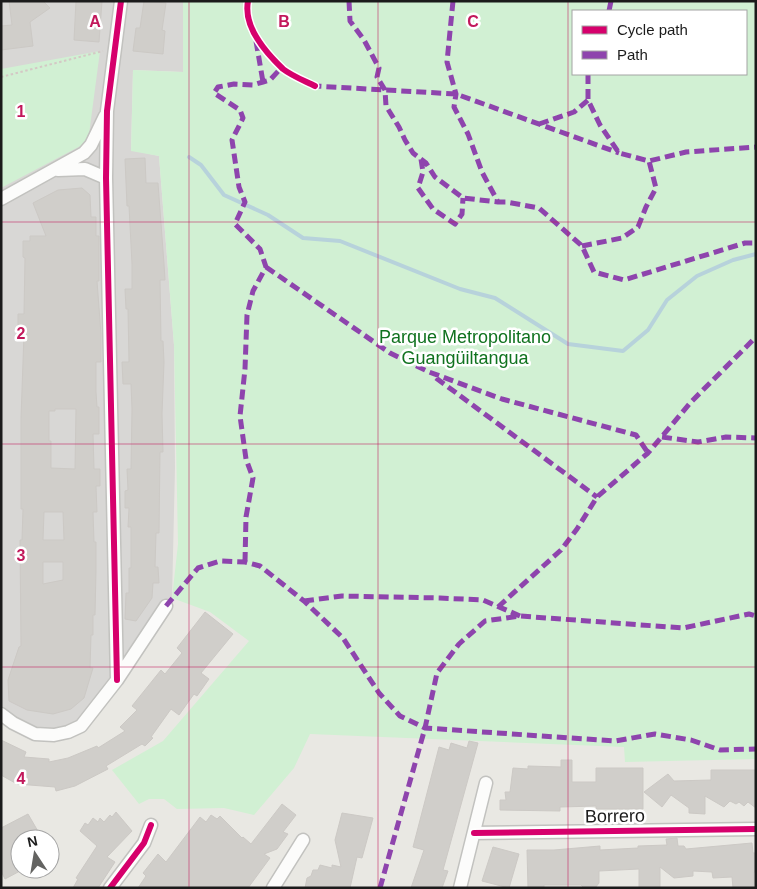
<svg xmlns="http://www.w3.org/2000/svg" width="757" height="889" font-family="Arial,sans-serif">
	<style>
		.residential { fill: #d8d7d5 }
		.park { fill: #d1f0d3; fill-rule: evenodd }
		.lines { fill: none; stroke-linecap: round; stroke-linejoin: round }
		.stream { stroke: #b7d2db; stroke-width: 4 }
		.building { fill: #d0ceca; stroke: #ccc9c5; fill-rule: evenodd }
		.minor-casing { stroke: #c2c2bf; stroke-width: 15 }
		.path { stroke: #d4c8c5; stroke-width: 2; stroke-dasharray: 2.5 2.5; stroke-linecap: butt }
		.minor { stroke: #fcfcfb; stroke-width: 12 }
		.quiet { stroke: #8e44ad; stroke-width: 5; stroke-dasharray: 10 5; stroke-linecap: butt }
		.cycleway-casing { stroke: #fff; stroke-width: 9 }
		.cycleway { stroke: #d6006c; stroke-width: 6 }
		.grid { fill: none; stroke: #c2185b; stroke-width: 1; stroke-opacity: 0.55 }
		.labels { text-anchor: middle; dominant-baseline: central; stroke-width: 5; stroke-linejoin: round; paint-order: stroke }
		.park-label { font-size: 18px; fill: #10721f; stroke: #fff }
		.street-label { font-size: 18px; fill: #1b1b1b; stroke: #fff }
		.grid-label { font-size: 16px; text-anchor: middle; font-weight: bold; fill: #c2185b; stroke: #fff; stroke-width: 5; stroke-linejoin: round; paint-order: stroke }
	</style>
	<rect width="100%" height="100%" fill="#e9e8e3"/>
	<!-- residential -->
	<path class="residential" d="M1 1H183V72L133 70 131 150 159 156 174 345 175 468 172 598 79 728 33 735 1 712Z"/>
	<!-- park -->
	<path class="park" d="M183 1H756V759L625 762 624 747 310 734 294 768 254 815 224 808 177 809 164 799H149L139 804 112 770 163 741 249 641 210 612 172 598 178 544 174 345 159 156 131 151 133 70 183 72ZM573 11H746V74H573Z
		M100 51 88 142 1 188V69Z"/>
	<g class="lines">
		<!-- stream -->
		<path class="stream" d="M189 157 201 165 224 195 268 215 303 238 340 241 460 289 495 298 568 344 623 351 648 330 667 300 697 276 733 260 756 254"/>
	</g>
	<!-- building -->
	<path class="building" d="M9 1H43L50 8 30 22 33 46 1 50V26L12 25Z
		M76 1H102L99 42 74 40Z
		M144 1 166 3 162 30 165 31 163 54 133 51 136 28H140Z
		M145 158 146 183H158L164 264 165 280H160L161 341H163L164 362 162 414 163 452H160L159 533H156L155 567H158L159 583H153L152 598 136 621 125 619 126 593H129V568H131V527H128L129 508H125V491L128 490 127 469H131L132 409 131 384H123L122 362H129L128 309H126L125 289H132V264L129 206H127L125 159Z
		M82 188 90 195 91 217H96V236H99V281H97L101 334V362H96V392L97 407H99V434H93L94 469H100V486H96L97 512H93L94 542H96V570L95 615H93V635H91L90 668H93L84 698 71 709 53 714 27 710 9 701 8 680 19 647 21 646 20 540H22L23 509H21V418L24 334H18V314H24L25 258 23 257V241H30V236H46L33 203 58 190ZM55 409H76L75 469 51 468V441H49V411H55ZM44 512H63L64 540H43ZM43 562H63V580L43 584Z
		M205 612 233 634 201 673 209 679 197 696 194 694 179 715 171 709 151 737 153 738 145 746 142 744 106 766 108 769 75 786 56 791 55 787 17 784 1 775V740L26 752 24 757 49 759V762L68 758 97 746 98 748 125 731 120 727 137 710 132 706 161 670 165 674 182 653 177 648Z
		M469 741 478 743 443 870 448 871 442 888H411L424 850 413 847 439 747 449 750 451 743 467 748Z
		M561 760H572V782H596V768H643V809H596V806L560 807V811L500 810V800H506L505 792H510L513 768 528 769V766L561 767Z
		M711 770H756V808L748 802 744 806 739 802 736 804 730 801 724 807 705 796V814L689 813V808L671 795 662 807 644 792 668 774 674 781 711 780Z
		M282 804 296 815 283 832 288 834 277 849 264 854 270 858 248 888H138L146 876 143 873 158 854 166 862 200 817 206 822 211 815 217 819 220 816 242 838 243 837 251 844Z
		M116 812 132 831 107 857 115 862 98 888H73L78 879 76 878 97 846 80 831 85 823 88 825 93 818 98 822 100 818 104 822 110 815 112 817Z
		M342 813 373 818 362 858 357 857 350 888H305L307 878 311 876 313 870H318L320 865 332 868V865L341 867 335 840Z
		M28 814 39 833 28 839H20V871L5 879 1 871V828Z
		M677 838 678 846H684L686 849 752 843 753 853H756V872H754V888H733L732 877 713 878 712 872 693 871V876L674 878 660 867V887L639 888V869L599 871V883L595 888H584L581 885H544V888H528L527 850H554L600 846V850L638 848V846L667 845 666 839Z
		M493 847 519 854 509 888 482 881Z"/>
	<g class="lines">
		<!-- minor casing -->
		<g class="minor-casing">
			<path id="minor" d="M58 170 85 169 106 178
				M1 199 84 153 91 145 105 116
				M117 680 106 178 107 111 121 1
				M1 714 13 723 35 734 54 735 68 732 81 726 117 680 166 606
				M474 833 756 829
				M110 888 144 843 151 825
				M273 888 303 840
				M460 888 486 783"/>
		</g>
		<!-- path -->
		<path class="path" d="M1 77 103 51"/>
		<!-- minor -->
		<use href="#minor" class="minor"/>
		<!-- quiet -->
		<path class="quiet" d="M349 1 350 21 364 40 379 68 377 77 385 90 386 106 399 127 405 140 413 153 426 163 435 177 463 198 498 202
			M453 1 447 62 456 94 454 107 468 134 482 172 498 202H506L539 208 582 246 594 272 624 280 745 243H756
			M609 11 611 1
			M256 41 263 82
			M588 74V100L600 125 619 153 649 161 686 152 756 147
			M312 84 315 86 456 94 619 153
			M539 124 574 112 588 100
			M421 159 423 172 418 188 433 209 455 224 462 214 463 198
			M582 246 622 238 638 227 646 207 656 188 649 161
			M266 267 390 353 429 372 502 399 636 435 648 453
			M436 378 597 497
			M662 437 698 442 726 437 756 438
			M245 562 246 517 253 478 246 459 240 416 245 369 247 315 253 291 266 267 260 249 235 224 245 202 239 187 232 140 243 118 240 110 214 93 218 87 234 84 253 85 263 82 270 80 282 67
			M304 601 342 596 440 598 483 600 520 616
			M166 606 198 568 220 561 245 562 260 566 304 601 343 638 379 693 400 716 425 728 615 741 655 734 691 740 720 750 756 749
			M498 607 561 550 577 529 597 497 648 453 691 402 756 337
			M380 888 425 728 437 673 459 644 485 621 520 616 683 628 749 614 756 616"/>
		<!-- cycleway casing -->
		<g class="cycleway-casing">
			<path id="cycleway" d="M248 1C243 27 265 52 283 69 292 76 305 81 315 86
				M117 680 106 178 107 111 121 1
				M474 833 756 829
				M110 888 144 843 151 825"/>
		</g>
		<!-- cycleway -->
		<use href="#cycleway" class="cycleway"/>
	</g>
	<!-- grid -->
	<path class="grid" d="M189 1V888M378 1V888M568 1V888M1 222H756M1 444H756M1 667H756"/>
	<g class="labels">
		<!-- park labels -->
		<g class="park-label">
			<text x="465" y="337">Parque Metropolitano<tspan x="465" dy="21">Guangüiltangua</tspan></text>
		</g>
		<!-- street labels -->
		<g class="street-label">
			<text transform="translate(615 816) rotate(-1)">Borrero</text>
		</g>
	</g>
	<g class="grid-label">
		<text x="95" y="27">A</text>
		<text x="284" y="27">B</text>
		<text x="473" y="27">C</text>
		<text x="21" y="117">1</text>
		<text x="21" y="339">2</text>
		<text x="21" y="561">3</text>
		<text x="21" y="784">4</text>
	</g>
	<!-- border -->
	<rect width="757" height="889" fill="none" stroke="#1b1b1b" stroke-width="5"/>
	<!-- legend -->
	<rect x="572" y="10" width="175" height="65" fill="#ffffff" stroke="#a4a4a4"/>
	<rect x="582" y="26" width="25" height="8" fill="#d6006c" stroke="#a4a4a4"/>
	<text x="617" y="35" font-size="15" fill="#1b1b1b">Cycle path</text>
	<rect x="582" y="51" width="25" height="8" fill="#8e44ad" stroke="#a4a4a4"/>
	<text x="617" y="60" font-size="15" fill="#1b1b1b">Path</text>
	<!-- north arrow -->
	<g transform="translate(35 854) rotate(348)"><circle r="24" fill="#ffffff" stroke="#a4a4a4"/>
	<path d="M0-4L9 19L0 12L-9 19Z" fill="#636361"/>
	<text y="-8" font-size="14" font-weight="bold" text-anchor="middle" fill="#1b1b1b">N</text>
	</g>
</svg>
